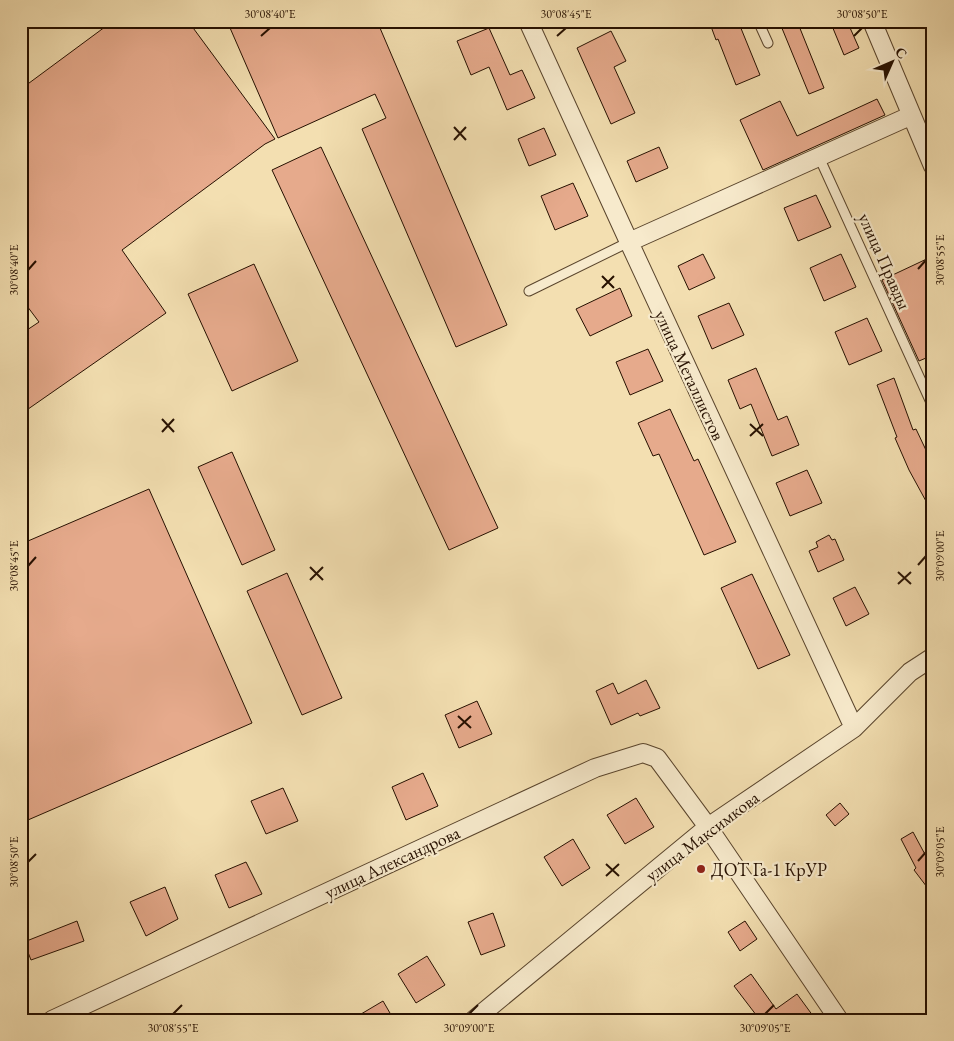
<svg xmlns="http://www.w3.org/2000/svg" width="954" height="1041" font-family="'EB Garamond',serif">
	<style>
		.building { fill: #e6aa8c; stroke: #261000 }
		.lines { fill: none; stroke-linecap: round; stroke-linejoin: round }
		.lane-casing { stroke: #59442c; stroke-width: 11 }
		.street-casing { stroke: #59442c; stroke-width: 20 }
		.lane { stroke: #f7eacc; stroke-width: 9 }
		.street { stroke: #f7eacc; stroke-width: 18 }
		.ticks { fill: none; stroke: #261000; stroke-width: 2 }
		.poi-dot { fill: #8f2418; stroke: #f7eacc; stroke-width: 2 }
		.labels { text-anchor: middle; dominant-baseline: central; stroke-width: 4.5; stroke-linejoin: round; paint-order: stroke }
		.street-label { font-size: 18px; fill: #261000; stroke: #f7eacc }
		.poi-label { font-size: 18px; fill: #261000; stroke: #f7eacc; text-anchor: start }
		.neatline { fill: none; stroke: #261000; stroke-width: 2 }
		.ticks-label { font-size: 12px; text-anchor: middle; fill: #261000 }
	</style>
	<rect width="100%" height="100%" fill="#f3dfb1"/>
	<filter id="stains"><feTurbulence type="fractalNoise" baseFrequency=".004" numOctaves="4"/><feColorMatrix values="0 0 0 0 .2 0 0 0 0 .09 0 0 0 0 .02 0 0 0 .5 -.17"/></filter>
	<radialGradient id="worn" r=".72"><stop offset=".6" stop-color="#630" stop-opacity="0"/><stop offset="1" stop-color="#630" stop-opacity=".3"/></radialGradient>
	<!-- building -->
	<path class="building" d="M113 21H188L275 139 265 144 122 250 166 313 21 414V334L39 322 21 298V89Z
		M227 21H377L507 325 456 347 362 129 386 118 375 94 278 138Z
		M709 21H738L760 75 736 85 718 39 716 40Z
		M779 21H797L824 88 809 94Z
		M830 21H847L859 48 844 55Z
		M489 28 510 75 522 70 535 98 507 110 489 67 471 75 457 41Z
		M611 31 626 61 614 67 635 113 611 124 577 48Z
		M877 99 885 115 763 170 740 120 780 101 797 136Z
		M544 128 556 155 529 166 518 139Z
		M321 147 498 528 449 550 272 170Z
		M659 147 668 168 636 182 627 161Z
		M573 183 588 216 555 230 541 196Z
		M816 195 831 227 798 241 784 208Z
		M703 254 715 278 689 290 678 266Z
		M841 254 856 287 824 301 810 268Z
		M933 256V355L919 361 882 280Z
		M254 264 298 361 232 391 188 294Z
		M620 288 632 316 590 336 576 309Z
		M729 303 744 335 712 349 698 316Z
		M867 318 882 351 849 365 835 332Z
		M648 349 663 381 630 395 616 362Z
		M756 368 778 420 787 416 799 445 772 456 751 404 740 409 728 380Z
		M894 378 913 430 916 429 933 465V514L909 470 895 438 897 437 877 385Z
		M670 409 694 461 698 459 736 542 704 555 659 454 653 456 638 423Z
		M232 452 275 550 242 565 198 467Z
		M807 470 822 503 790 516 776 483Z
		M149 489 252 723 21 823V544Z
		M829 535 832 540 835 539 844 560 818 572 809 551 818 547 816 542Z
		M287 573 342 698 302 715 247 591Z
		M752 574 790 655 758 669 721 588Z
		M855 587 869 614 846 626 833 598Z
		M646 680 660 708 640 716 638 713 611 725 596 691 613 683 618 694Z
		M477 701 492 734 459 748 445 715Z
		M423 773 438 806 406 820 392 787Z
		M283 788 298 821 266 834 251 801Z
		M636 798 654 827 625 844 607 815Z
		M840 803 849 814 835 826 826 815Z
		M913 832 928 860 933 856V895L914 870 916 868 901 839Z
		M573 839 590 868 562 886 544 857Z
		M246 862 262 894 229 908 215 875Z
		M165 887 178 919 146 936 130 902Z
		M493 913 505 946 481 955 468 922Z
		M77 921 84 941 31 960 24 942Z
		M745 921 757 939 740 951 728 932Z
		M427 956 445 985 416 1003 398 974Z
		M751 974 776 1009 797 994 816 1020H760L734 986Z
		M383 1001 394 1020H351Z"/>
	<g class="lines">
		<!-- lane casing -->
		<g class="lane-casing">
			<path id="lane" d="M758 21 768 43
				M819 157 933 407
				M529 291 629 242"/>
		</g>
		<!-- street casing -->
		<g class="street-casing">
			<path id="street" d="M528 21 629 242 854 728
				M872 21 933 166
				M629 242 910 116
				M52 1020 595 768 643 753 657 758 708 827 839 1020
				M474 1020 708 827 854 728 910 672 933 657"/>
		</g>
		<!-- lane -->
		<use href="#lane" class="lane"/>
		<!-- street -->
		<use href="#street" class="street"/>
	</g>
	<!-- ticks -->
	<path class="ticks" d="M261 36 270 28M557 36 566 28M854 36 862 28M454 127 466 140M454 140 466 127M918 269 926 260M28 270 36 261M602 276 614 288M602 288 614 276M162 419 174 432M750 424 763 436M162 432 174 419M750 436 763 424M918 565 926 556M28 566 36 557M310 567 323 580M898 572 911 584M310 580 323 567M898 584 911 572M458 716 471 728M458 728 471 716M918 861 926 852M28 862 36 854M606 864 619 876M606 876 619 864M173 1014 182 1005M469 1014 478 1005M765 1014 774 1005"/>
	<!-- markers -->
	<circle class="poi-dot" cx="701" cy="869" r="5"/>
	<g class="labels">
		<!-- street labels -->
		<g class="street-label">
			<text transform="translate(885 261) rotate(66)">улица Правды</text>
			<text transform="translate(690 375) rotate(65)">улица Металлистов</text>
			<text transform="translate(702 836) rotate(-37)">улица Максимкова</text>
			<text transform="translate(392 862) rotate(-25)">улица Александрова</text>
		</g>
		<!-- poi labels -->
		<g class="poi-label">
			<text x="711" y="869">ДОТ Га-1 КрУР</text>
		</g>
	</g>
	<!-- margin -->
	<rect width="954" height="1041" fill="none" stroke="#f3dfb1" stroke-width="55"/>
	<!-- north arrow -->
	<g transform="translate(892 62) rotate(45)" stroke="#f7eacc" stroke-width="4" paint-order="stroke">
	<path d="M0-4L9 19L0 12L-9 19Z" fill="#261000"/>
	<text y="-8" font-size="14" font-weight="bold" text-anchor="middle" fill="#261000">С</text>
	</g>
	<rect x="28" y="28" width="898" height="986" class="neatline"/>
	<g class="ticks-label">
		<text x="270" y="18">30°08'40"E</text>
		<text x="566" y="18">30°08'45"E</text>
		<text x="862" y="18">30°08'50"E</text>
		<text transform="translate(940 260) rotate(-90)" y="4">30°08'55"E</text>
		<text transform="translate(14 270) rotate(-90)" y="4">30°08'40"E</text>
		<text transform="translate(940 556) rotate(-90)" y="4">30°09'00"E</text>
		<text transform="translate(14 566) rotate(-90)" y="4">30°08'45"E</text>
		<text transform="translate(940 852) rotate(-90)" y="4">30°09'05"E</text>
		<text transform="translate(14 862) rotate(-90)" y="4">30°08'50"E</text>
		<text x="173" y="1032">30°08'55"E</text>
		<text x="469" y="1032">30°09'00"E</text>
		<text x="765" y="1032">30°09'05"E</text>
	</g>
	<rect width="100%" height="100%" filter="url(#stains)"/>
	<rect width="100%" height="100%" fill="url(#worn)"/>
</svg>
